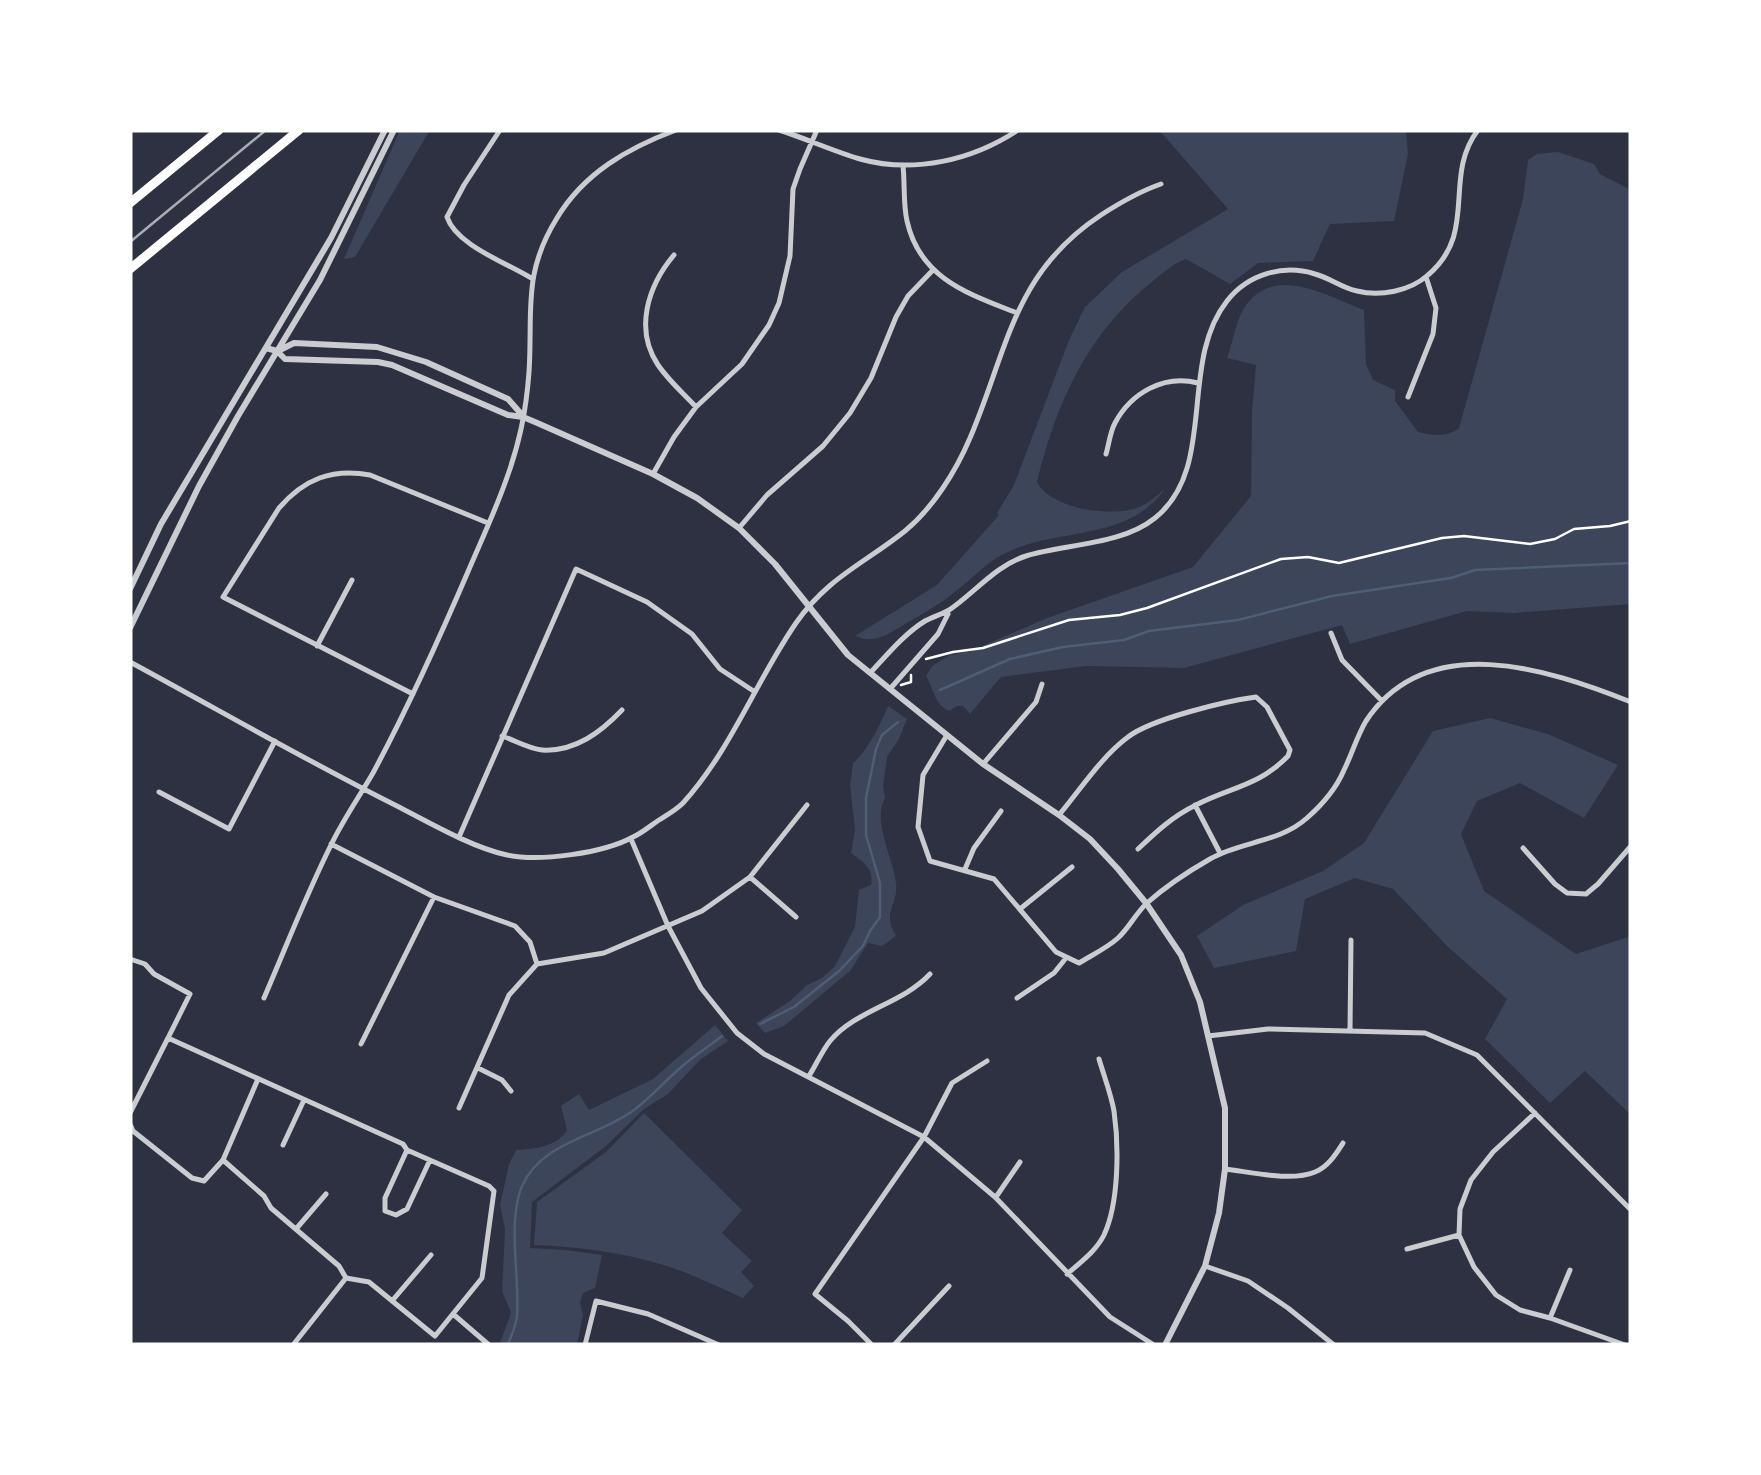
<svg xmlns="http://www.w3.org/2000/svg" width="1761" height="1475" font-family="'Varela Round',sans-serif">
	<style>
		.green { fill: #3c4559 }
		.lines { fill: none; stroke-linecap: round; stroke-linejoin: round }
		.stream { stroke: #4f5d75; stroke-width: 2.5 }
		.path { stroke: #fff; stroke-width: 2.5 }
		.minor { stroke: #caccd0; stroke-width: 5 }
		.tertiary { stroke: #caccd0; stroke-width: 6 }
		.motorway { stroke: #fff; stroke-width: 9 }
		.rail { stroke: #abadb3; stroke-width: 2.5 }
	</style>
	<rect width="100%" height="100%" fill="#2d3142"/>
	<!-- green -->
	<path class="green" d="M400 130H430L355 257 344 259Z
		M1159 130H1406L1408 154 1394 221 1330 224 1313 261 1258 263 1230 284 1186 259C1173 264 1164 272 1153 281 1088 332 1056 403 1037 482 1050 509 1113 518 1139 507 1148 504 1157 495 1165 489 1125 545 1053 525 998 557 983 566 971 580 956 591 941 604 922 614 905 624 894 631 882 639 870 639 866 640 858 637 855 636L937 585 999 515 997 513 1014 485 1069 340 1085 307 1122 272 1228 209Z
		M1558 152 1594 164 1600 174 1631 190V604L1514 613 1467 611 1350 644 1342 625 1184 668 1086 666 1001 677 970 714 963 706H957L949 711C934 704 934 689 926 676L932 666 950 655 971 651 1047 618 1193 567 1251 496 1252 412 1256 365 1227 358C1233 342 1236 319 1246 305 1276 264 1328 297 1364 310L1366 364 1373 380 1395 390V401L1418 432C1431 435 1447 438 1459 428L1523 199 1528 160 1537 154Z
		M888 706 907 719 899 739 887 757 883 786 885 798C872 822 893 857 896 883 899 905 881 911 896 936L882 946 868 943 850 971 784 1026 765 1033 756 1023 790 1001 807 985 822 978 835 966 855 927 859 890 871 885C874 868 863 862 851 853L855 830 850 785 853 763C868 750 880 725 888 706Z
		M1490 718 1548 734 1618 765 1584 818 1520 783 1477 801 1461 834 1484 891 1576 954 1631 936V1115L1585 1071 1550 1103 1485 1039 1507 999 1447 946 1393 889 1355 878 1305 899 1296 951 1214 968 1197 936 1243 905 1323 871 1364 843 1433 731Z
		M715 1025 728 1041 700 1060 668 1094 644 1109 606 1146 532 1202 530 1248 566 1250 602 1255 595 1288 583 1293 580 1302 583 1315 577 1345H499L511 1313 502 1291 505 1229 500 1205 509 1164 516 1150C534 1149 557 1147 567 1130L561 1106 579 1094 589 1110 653 1079Z
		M644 1113 742 1210 722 1233 752 1261 741 1272 754 1286 743 1298C723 1289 704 1280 684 1272 636 1254 585 1247 534 1245L537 1202 606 1152Z"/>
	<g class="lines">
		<!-- stream -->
		<path class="stream" d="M940 690 1010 659 1063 647 1124 640 1149 631 1238 620 1332 596 1451 578 1475 570 1631 563
			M760 1024 794 1007 839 971 863 946 870 931 880 917V883L866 835V798L876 749 882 735 898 722
			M508 1345C511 1336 516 1326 517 1316 520 1278 507 1222 522 1186 542 1141 598 1137 634 1110 650 1098 664 1082 679 1069 692 1057 708 1047 722 1036"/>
		<!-- path -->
		<path class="path" d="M926 659 953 652 983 648 1069 620 1120 615 1147 608 1281 559 1308 557 1339 563 1442 538 1464 536 1530 544 1555 539 1574 529 1610 526 1631 521
			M901 685 911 682V675"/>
		<!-- minor -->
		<path class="minor" d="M500 130 464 185 447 217C456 245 507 263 531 278
			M779 130C807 139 833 151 860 159 914 174 973 160 1018 130
			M903 166C905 184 903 203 907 221 920 279 969 294 1017 313
			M674 255C648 286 634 329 658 365 669 381 683 393 696 407
			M1408 397 1433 334 1436 308 1426 277
			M1106 454C1109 444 1110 432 1115 423 1131 393 1164 374 1198 383
			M653 474 674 437 696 407 742 364 769 325 779 303 790 256 793 189 800 169 817 130
			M739 528 767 495 823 446 850 413 871 378 896 317 908 296 933 270
			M1331 633 1342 660 1382 701
			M317 646 352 580
			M130 662C219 710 307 761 397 806 428 822 473 848 507 855 540 862 604 853 633 837 642 833 650 826 659 820 667 815 676 810 683 803 731 750 756 681 796 623 827 578 865 563 905 531 933 508 956 471 970 438 1008 349 1013 273 1101 215 1121 202 1138 192 1161 184
			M870 673C887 655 904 634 925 621 934 616 944 614 952 608 976 591 997 565 1026 556 1065 544 1122 545 1155 518 1218 468 1178 363 1227 301 1248 274 1283 264 1315 274 1330 278 1342 288 1357 291 1380 297 1410 291 1428 275 1479 232 1442 177 1478 130
			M890 689 938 634 948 614
			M413 694 223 597 279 508C304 479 332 468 370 475L488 523
			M947 735 923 775 918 827 930 861 994 879 1056 952 1079 963C1092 955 1107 948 1118 938 1129 928 1136 913 1147 903 1165 887 1189 871 1210 859 1241 841 1279 843 1307 818 1323 804 1336 789 1344 770 1352 754 1357 736 1366 721 1427 629 1548 669 1631 702
			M502 736C514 740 529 749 542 750 575 752 601 732 622 710
			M983 764 1036 702 1042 684
			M159 792 229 829 275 741
			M1195 805 1220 853
			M1059 815C1081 789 1101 757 1128 737 1151 719 1226 701 1256 697L1267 707 1290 750 1288 756C1259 786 1231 787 1196 805 1173 816 1156 832 1138 849
			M459 837 576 569 647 602 692 634 720 669 755 692
			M631 839 668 926 701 988 737 1033 764 1054 924 1137 995 1197 1110 1317 1154 1345
			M331 844 434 897 515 926 530 942 537 964
			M1523 848 1555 884 1567 893 1586 894 1598 884 1631 846
			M965 869 974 848 1001 811
			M750 877 796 917
			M1020 909 1072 867
			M130 959 145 964 154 974 190 994 168 1038
			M264 998C286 947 306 895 331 845 343 820 359 797 373 773 409 706 440 637 470 567 482 539 495 511 505 483 519 445 526 413 529 372 533 312 522 274 557 218 584 173 628 148 676 130
			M1017 998 1054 973 1066 958
			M1350 1030 1351 940
			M1208 1036 1268 1029 1425 1033 1477 1055 1631 1210
			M361 1044 434 897
			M478 1068 502 1080 511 1091
			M809 1076C816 1065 822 1051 830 1041 856 1010 902 1004 930 974
			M459 1108 509 995 537 964 604 953 702 911 750 877 807 805
			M130 1113 168 1038 403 1144 407 1150 489 1186 494 1191 482 1278 435 1336 369 1282 346 1278 339 1266 271 1208 264 1196 223 1160 204 1181 192 1178 133 1131 130 1124
			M1535 1113 1493 1152 1471 1180 1460 1209 1459 1235 1474 1267 1496 1295 1520 1310 1550 1318 1625 1345
			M283 1145 304 1100
			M407 1150 385 1198V1211L396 1215 407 1209 430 1160
			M223 1160 258 1079
			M1225 1169C1251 1172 1291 1182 1315 1172 1328 1167 1336 1154 1343 1143
			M996 1197 1020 1162
			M296 1229 326 1194
			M1407 1249 1459 1235
			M1205 1266 1248 1281 1288 1308 1334 1345
			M1067 1274C1081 1262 1096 1251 1104 1235 1119 1203 1119 1146 1114 1111 1111 1094 1104 1076 1099 1059
			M392 1301 431 1255
			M453 1314 489 1345
			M1550 1318 1570 1270
			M293 1345 346 1278
			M585 1345 596 1301 648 1314 719 1345
			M872 1345 848 1321 815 1294 924 1137 952 1083 987 1061
			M894 1345 949 1286"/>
		<!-- tertiary -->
		<path class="tertiary" d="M266 348 277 351 285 359 378 362 392 365 508 415 523 417 535 422 653 474 697 498 739 528 775 564 848 655 983 764 1059 815 1090 839 1118 869 1146 903 1181 955 1200 1002 1225 1108V1169L1219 1213 1205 1266 1165 1345
			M280 350 294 343 377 347 426 362 508 399 523 416
			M130 589 161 524 331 238 385 130
			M130 628 199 486 238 416 320 280 394 130"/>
		<!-- motorway -->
		<path class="motorway" d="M130 203 219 130
			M130 269 299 130"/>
		<!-- rail -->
		<path class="rail" d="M130 242 266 130"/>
	</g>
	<!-- border -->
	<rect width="1761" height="1475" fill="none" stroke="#ffffff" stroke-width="265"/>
</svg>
